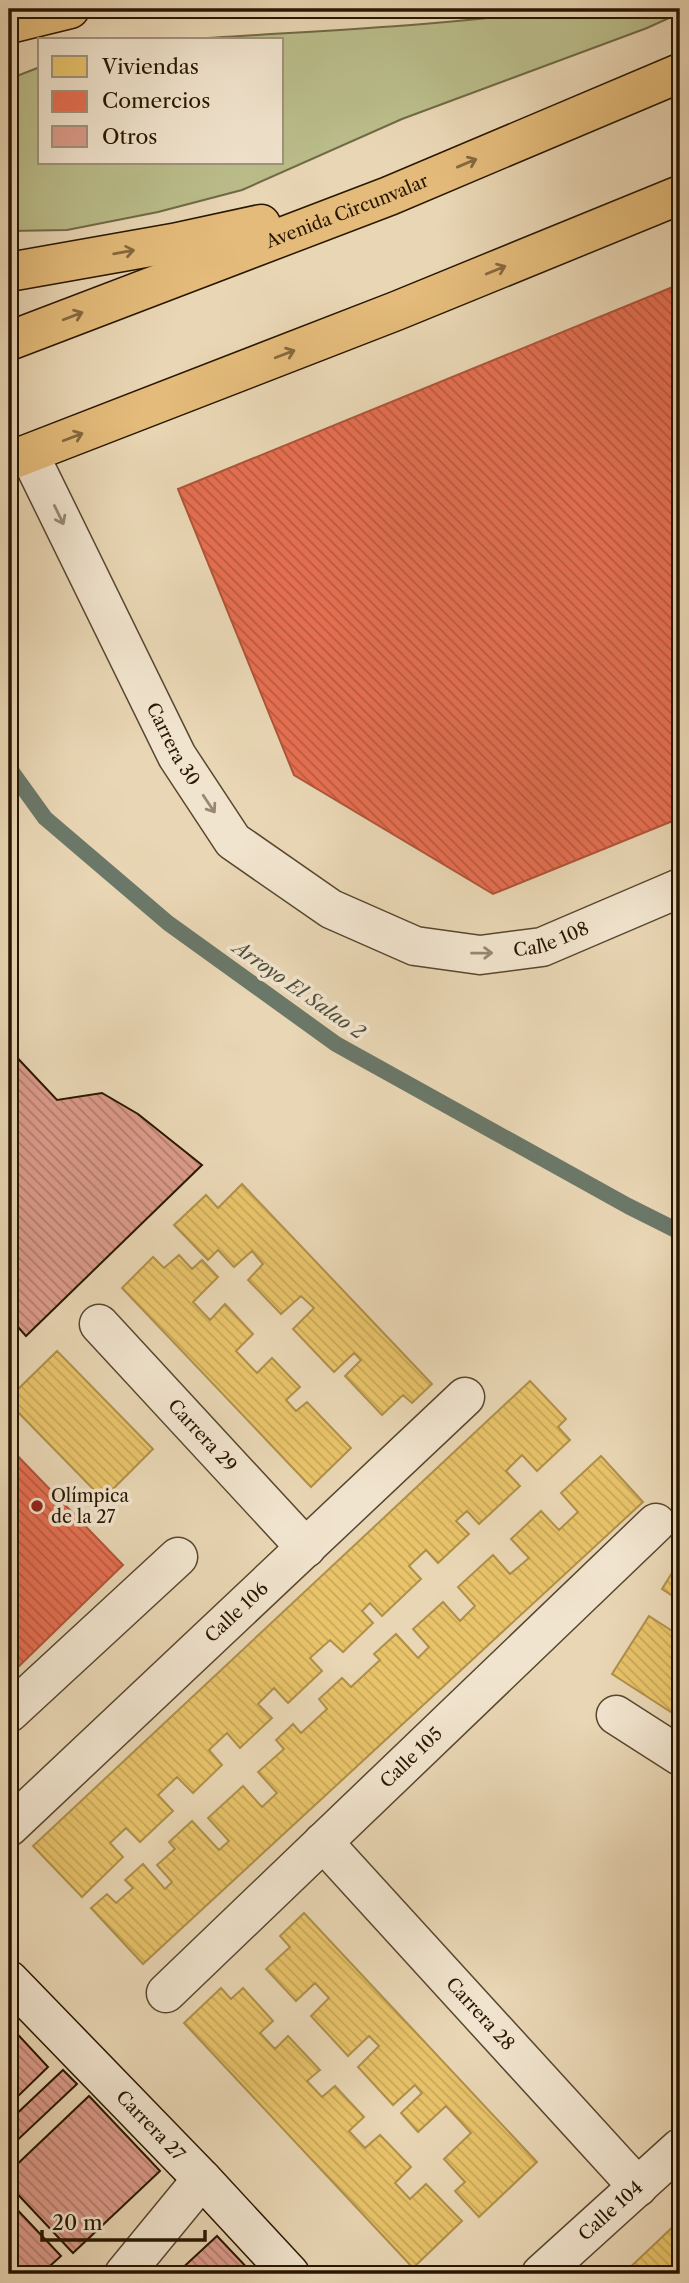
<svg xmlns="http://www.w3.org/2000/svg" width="689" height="2283" font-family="'Libre Caslon Text',serif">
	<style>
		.green { fill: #babd8a; stroke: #716a46; stroke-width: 2 }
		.homes { fill: url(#homes-back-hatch); stroke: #af904a; stroke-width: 2 }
		.shops { fill: url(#shops-back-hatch); stroke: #ae5539; stroke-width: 2 }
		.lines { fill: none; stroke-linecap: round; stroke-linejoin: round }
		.stream { stroke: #6b7869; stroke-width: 16 }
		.building { fill: url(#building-back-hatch); stroke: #281701; stroke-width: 2 }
		.street-casing { stroke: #58472e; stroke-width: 41 }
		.secondary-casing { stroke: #281701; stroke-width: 41 }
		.highway-casing { stroke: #281701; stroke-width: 41 }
		.street { stroke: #f1e4ce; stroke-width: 38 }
		.secondary { stroke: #f1e4ce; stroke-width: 38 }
		.highway { stroke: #e4bb7a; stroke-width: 38 }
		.oneway { stroke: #86693e }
		.oneway2 { stroke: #978872 }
		.poi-dot { fill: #8f2418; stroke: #f1e4ce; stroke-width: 2.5 }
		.labels { text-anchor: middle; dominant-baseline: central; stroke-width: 7; stroke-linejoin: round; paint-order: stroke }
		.street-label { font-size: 18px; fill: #281701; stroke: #f1e4ce }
		.poi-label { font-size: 18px; fill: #281701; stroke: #f1e4ce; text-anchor: start }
		.water-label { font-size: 19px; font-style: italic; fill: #4f503e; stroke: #f1e4ce }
	</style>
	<defs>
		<pattern id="homes-back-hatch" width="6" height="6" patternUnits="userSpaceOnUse" patternTransform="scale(1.75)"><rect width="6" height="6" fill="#e9c46a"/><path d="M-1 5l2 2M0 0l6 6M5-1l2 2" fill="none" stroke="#c8a85a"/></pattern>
		<pattern id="shops-back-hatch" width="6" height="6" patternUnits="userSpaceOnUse" patternTransform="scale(1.75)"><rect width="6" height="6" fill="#e76f51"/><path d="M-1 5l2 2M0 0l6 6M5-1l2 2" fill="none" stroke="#bb5a41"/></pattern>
		<pattern id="building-back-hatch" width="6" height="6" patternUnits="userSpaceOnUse" patternTransform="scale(1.75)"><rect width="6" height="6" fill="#dc9b8a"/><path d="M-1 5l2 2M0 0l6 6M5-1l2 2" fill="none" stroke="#b27d6e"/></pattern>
	</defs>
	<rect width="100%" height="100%" fill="#e9d6b4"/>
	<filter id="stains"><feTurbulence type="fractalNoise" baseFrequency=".00286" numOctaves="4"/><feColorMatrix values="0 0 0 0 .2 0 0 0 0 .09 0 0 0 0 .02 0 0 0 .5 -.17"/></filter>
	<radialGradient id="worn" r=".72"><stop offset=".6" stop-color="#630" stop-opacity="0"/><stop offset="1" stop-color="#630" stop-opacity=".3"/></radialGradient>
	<!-- green -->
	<path class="green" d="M560 9H680V13L647 28 402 119 242 190 158 212 67 230 9 231V79L40 67V163H282V40H180C307 31 434 27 560 9Z"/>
	<!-- homes -->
	<path class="homes" d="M242 1184 432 1384 412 1403 403 1395 382 1415 345 1376 361 1360 354 1353 334 1372 293 1329 314 1308 301 1296 281 1314 248 1280 263 1264 252 1251 234 1267 218 1250 208 1260 174 1225 206 1195 218 1208Z
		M179 1255 192 1269 202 1260 218 1277 193 1302 210 1320 225 1304 253 1334 236 1351 257 1373 272 1358 300 1387 286 1400 296 1411 307 1402 351 1448 311 1487 122 1288 153 1257 164 1268Z
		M57 1351 153 1449 103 1499 9 1403V1398Z
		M530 1381 566 1419 558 1427 570 1440 537 1471 522 1455 506 1471 520 1486 479 1524 467 1511 456 1521 469 1534 438 1563 426 1550 409 1566 421 1579 382 1616 370 1603 362 1611 373 1623 343 1652 330 1640 310 1658 322 1671 288 1703 274 1688 258 1704 272 1718 240 1748 227 1733 209 1750 222 1765 193 1793 177 1777 158 1795 173 1811 140 1842 126 1828 110 1843 123 1857 82 1897 33 1846Z
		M601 1456 643 1502 143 1964 91 1908 107 1894 116 1903 133 1888 125 1880 143 1864 165 1889 172 1882 157 1865 175 1849 169 1842 192 1821 219 1850 229 1841 208 1818 243 1786 262 1807 277 1793 258 1772 284 1749 276 1740 293 1724 301 1733 327 1709 319 1699 342 1678 351 1687 380 1660 374 1654 396 1634 418 1658 429 1647 413 1629 443 1602 460 1621 475 1606 458 1587 493 1555 510 1574 529 1558 511 1539 541 1511 559 1530 578 1512 561 1493Z
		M680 1560V1601L662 1589Z
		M649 1616 680 1636V1718L612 1674Z
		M304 1913 537 2162 479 2217 455 2191 465 2182 444 2159 471 2133 446 2106 418 2132 401 2113 422 2093 415 2085 393 2105 358 2067 379 2046 369 2036 348 2056 311 2016 329 1998 315 1983 296 2001 266 1969 290 1947 280 1936Z
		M221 1988 231 1999 243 1988 273 2021 260 2033 275 2049 288 2036 320 2070 307 2081 322 2097 335 2086 364 2117 349 2131 365 2148 380 2135 411 2167 395 2183 410 2199 426 2184 462 2221 413 2268 184 2023Z
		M680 2220V2274H623Z"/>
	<!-- shops -->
	<path class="shops" d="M680 284V818L493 894 294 775 178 489Z
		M9 1447 123 1565 9 1676Z"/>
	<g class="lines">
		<!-- stream -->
		<path class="stream" d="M9 768 45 818 168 923 336 1044 628 1206 680 1232"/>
	</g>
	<!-- building -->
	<path class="building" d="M9 1049 57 1100 102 1093 138 1114 202 1165 26 1336 9 1317Z
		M9 2025 48 2067 9 2105Z
		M63 2070 77 2084 9 2148V2121Z
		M89 2096 160 2171 73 2253 9 2185V2172Z
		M9 2201 61 2256 41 2274H9Z
		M217 2236 253 2274H176Z"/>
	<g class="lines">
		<!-- street casing -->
		<g class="street-casing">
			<g id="street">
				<path id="s1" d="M29 454 177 756 233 841 331 909 415 946 480 955 542 947 680 888"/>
				<path id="s2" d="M99 1324 306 1548"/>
				<path d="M9 1713 178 1557"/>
				<path d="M616 1715 680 1756"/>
				<path id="s3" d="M9 1827 465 1397"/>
				<path id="s4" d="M323 1842 638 2187"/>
				<path id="s5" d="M166 1993 656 1523"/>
				<path d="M124 2274 202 2179"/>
				<path id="s6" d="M541 2274 680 2148"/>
			</g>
		</g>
		<!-- secondary casing -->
		<g class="secondary-casing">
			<g id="secondary">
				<path id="s7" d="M9 1980 202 2179 290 2274"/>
			</g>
		</g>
		<!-- highway casing -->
		<g class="highway-casing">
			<g id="highway">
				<path d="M9 24 70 9"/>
				<path d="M9 272 173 243 261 224"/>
				<path id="s8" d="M9 341 389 196 680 73"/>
				<path d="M9 461 396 311 680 195"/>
			</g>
		</g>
		<!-- street -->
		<use href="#street" class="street"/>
		<!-- secondary -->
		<use href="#secondary" class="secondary"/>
		<!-- highway -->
		<use href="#highway" class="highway"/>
	</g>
	<!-- one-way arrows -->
	<defs><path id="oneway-shaft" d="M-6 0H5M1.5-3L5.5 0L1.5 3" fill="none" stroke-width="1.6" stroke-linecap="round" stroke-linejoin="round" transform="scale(1.75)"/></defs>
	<g class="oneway">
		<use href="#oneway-shaft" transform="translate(467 163) rotate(-23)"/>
		<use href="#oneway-shaft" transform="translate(124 252) rotate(-10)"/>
		<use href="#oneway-shaft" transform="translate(496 270) rotate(-22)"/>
		<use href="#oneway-shaft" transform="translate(73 316) rotate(-21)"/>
		<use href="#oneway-shaft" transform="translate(285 354) rotate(-21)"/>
		<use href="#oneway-shaft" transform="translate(73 437) rotate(-21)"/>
	</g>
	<g class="oneway2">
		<use href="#oneway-shaft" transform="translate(59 515) rotate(64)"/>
		<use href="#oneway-shaft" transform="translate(209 804) rotate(56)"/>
		<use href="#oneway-shaft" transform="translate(482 953) rotate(-1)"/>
	</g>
	<!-- markers -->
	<circle class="poi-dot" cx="37" cy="1506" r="7"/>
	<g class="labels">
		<!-- street labels -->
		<g class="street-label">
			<text stroke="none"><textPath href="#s8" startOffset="362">Avenida Circunvalar</textPath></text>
			<text stroke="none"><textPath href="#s1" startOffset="324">Carrera 30</textPath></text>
			<text stroke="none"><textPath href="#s1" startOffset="788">Calle 108</textPath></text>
			<text stroke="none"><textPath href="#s2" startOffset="152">Carrera 29</textPath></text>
			<text stroke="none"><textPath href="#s3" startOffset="313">Calle 106</textPath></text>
			<text stroke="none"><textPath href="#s5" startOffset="340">Calle 105</textPath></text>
			<text stroke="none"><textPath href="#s4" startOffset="233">Carrera 28</textPath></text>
			<text stroke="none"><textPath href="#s7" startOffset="203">Carrera 27</textPath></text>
			<text stroke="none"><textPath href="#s6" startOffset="94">Calle 104</textPath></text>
		</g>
		<!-- poi labels -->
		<g class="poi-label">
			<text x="51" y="1496">Olímpica<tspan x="51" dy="21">de la 27</tspan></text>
		</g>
		<!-- water labels -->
		<g class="water-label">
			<text transform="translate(299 990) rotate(35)">Arroyo El Salao 2</text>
		</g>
	</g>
	<!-- margin -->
	<rect width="689" height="2283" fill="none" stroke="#e9d6b4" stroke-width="35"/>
	<rect x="10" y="10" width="668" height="2262" fill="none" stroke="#281701" stroke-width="3.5"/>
	<rect x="18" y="18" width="654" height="2248" fill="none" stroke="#281701" stroke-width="2"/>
	<!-- legend -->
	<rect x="38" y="38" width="245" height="126" fill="#f1e4ce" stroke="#a1927c" stroke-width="2"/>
	<rect x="52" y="56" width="35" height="21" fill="#e9c46a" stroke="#a1927c" stroke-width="2"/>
	<text x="102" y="74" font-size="21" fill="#281701">Viviendas</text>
	<rect x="52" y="91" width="35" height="21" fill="#e76f51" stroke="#a1927c" stroke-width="2"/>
	<text x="102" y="108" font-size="21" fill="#281701">Comercios</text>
	<rect x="52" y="126" width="35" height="21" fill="#dc9b8a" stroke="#a1927c" stroke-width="2"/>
	<text x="102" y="144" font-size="21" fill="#281701">Otros</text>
	<!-- scale -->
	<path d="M42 2230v10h163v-10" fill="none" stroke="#281701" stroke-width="3.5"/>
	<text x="52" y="2230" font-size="21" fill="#281701" stroke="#f1e4ce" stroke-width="5" paint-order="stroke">20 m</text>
	<rect width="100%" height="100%" filter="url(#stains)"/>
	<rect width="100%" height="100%" fill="url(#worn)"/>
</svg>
